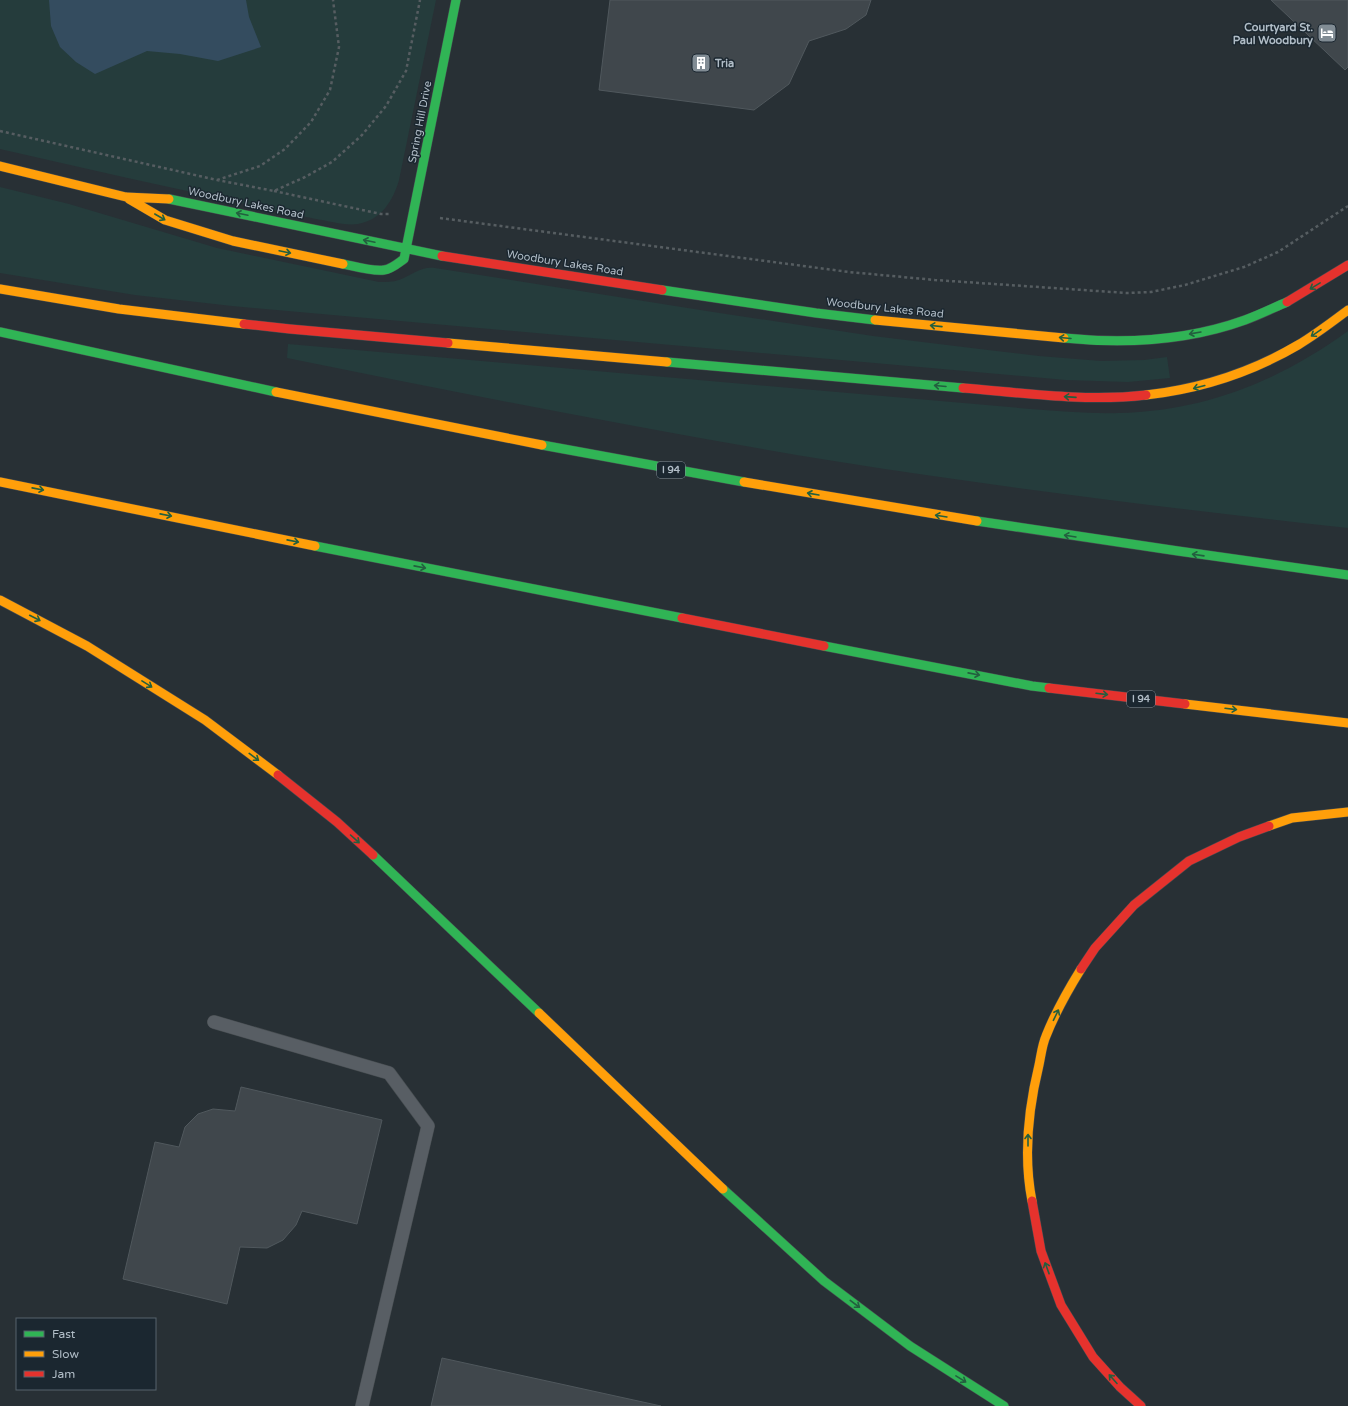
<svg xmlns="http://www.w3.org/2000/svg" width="1348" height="1406" font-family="'Varela Round',sans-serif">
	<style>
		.green { fill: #253c3c }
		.water { fill: #344c5f }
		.building { fill: #40474c; stroke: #50585d }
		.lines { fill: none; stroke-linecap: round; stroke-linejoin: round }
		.lane-casing { stroke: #464c50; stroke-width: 14 }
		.fast-casing { stroke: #464c50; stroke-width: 10 }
		.slow-casing { stroke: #464c50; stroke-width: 10 }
		.jam-casing { stroke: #464c50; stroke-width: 10 }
		.path { stroke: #565d61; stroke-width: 2.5; stroke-dasharray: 3 3; stroke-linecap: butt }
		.lane { stroke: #585e64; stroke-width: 13 }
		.fast { stroke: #30b455; stroke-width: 9 }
		.slow { stroke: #ff9f0a; stroke-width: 9 }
		.jam { stroke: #e5322d; stroke-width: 9 }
		.oneway { stroke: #235f3f }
		.labels { text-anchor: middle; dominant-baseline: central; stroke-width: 3; stroke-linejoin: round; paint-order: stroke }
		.shield { fill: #1b2730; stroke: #84909a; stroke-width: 1 }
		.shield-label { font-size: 10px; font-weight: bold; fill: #b1bdc7 }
		.poi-label { font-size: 11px; font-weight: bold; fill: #b1bdc7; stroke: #1b2730; text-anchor: end }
		.street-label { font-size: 11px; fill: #b1bdc7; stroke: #1b2730 }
	</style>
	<rect width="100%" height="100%" fill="#283035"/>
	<!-- green -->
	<path class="green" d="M0 0H436L399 180C393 201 381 220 358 224 344 226 330 221 316 219 297 215 278 211 260 207 173 188 86 169 0 149Z
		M0 187 69 204 217 248 379 282C386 282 393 282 399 280 412 275 421 266 435 268L713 312 873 336 988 350 1039 356 1101 361 1144 360 1167 357 1170 378 1128 382 1066 380 232 306 135 295 0 273Z
		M1348 331V528C1176 509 1004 488 834 461 651 431 469 395 287 358L288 344 1031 409C1060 411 1090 414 1119 413 1205 411 1279 381 1348 331Z"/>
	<!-- water -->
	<path class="water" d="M49 0H246L249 17 261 47 218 61 180 54 147 51 95 74 76 62 60 47 51 26Z"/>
	<!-- building -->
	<path class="building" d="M610 0H871L866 15 846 29 809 41 789 84 754 110 599 90Z
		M1271 0H1348V67L1345 70Z
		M241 1087 382 1120 357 1224 302 1211 296 1225 283 1240 267 1248 240 1247 227 1304 123 1279 155 1142 179 1147 185 1127 198 1114 213 1109 235 1111Z
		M442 1358 661 1406H431Z"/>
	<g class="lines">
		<!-- lane casing -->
		<g class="lane-casing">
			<path id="lane" d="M214 1022 389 1073 428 1126 362 1406"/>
		</g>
		<!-- fast casing -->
		<g class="fast-casing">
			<path id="fast" d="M169 199 442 256
				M343 264C353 266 374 272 384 270 392 269 398 263 404 259L456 0
				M662 290 816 313 875 320
				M0 332 276 392
				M1064 338C1124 344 1187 341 1245 320 1259 315 1273 308 1287 302
				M667 362 963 388
				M542 445 744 482
				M977 521 1178 551 1348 575
				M315 546 682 618
				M824 646 1032 686 1049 688
				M373 855 539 1013
				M723 1189 824 1281 910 1346 1004 1406"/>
		</g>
		<!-- slow casing -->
		<g class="slow-casing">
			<path id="slow" d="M0 166 126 197 169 199
				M129 199 165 220 233 241 343 264
				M0 289 119 309 244 324
				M875 320 1064 338
				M448 343 667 362
				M276 392 542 445
				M1146 395C1199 389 1252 372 1298 345 1315 335 1332 322 1348 310
				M0 482 315 546
				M744 482 977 521
				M0 600 87 646 205 720 278 775
				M1185 704 1348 723
				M1269 826 1292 818 1348 812
				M539 1013 723 1189
				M1032 1201C1023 1155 1028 1110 1039 1065 1041 1056 1042 1045 1046 1036 1055 1013 1068 990 1081 969"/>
		</g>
		<!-- jam casing -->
		<g class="jam-casing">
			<path id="jam" d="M442 256 662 290
				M1287 302 1348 265
				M244 324 290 329 448 343
				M963 388C1024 393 1085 402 1146 395
				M682 618 824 646
				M1049 688 1185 704
				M278 775 337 822 373 855
				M1081 969 1095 948 1134 905 1189 861 1239 837 1269 826
				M1032 1201 1041 1251 1061 1305 1093 1357 1120 1387 1141 1406"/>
		</g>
		<!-- path -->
		<path class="path" d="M0 131 217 180 274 191 305 177 332 162 362 135 386 106 406 71 420 0
			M217 180 260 166 285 149 311 122 330 90 339 47 333 0
			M274 191 381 214H389
			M440 218 849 272 935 280 1127 293 1151 292 1185 285 1244 267 1278 252 1348 206"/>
		<!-- lane -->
		<use href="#lane" class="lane"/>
		<!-- fast -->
		<use href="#fast" class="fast"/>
		<!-- slow -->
		<use href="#slow" class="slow"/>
		<!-- jam -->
		<use href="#jam" class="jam"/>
	</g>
	<!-- one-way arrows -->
	<defs><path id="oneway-shaft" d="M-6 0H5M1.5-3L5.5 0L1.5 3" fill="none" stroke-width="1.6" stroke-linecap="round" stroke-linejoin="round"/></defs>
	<g class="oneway">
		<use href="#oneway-shaft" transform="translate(242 214) rotate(-168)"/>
		<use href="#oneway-shaft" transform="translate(160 217) rotate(30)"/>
		<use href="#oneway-shaft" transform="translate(369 241) rotate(-168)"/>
		<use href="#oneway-shaft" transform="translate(285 252) rotate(12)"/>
		<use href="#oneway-shaft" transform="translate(1315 286) rotate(149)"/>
		<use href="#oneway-shaft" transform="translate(936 326) rotate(-174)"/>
		<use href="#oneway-shaft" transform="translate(1195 333) rotate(170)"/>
		<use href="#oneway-shaft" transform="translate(1316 333) rotate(146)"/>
		<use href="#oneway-shaft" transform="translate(1065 338) rotate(-175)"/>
		<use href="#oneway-shaft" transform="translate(940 386) rotate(-175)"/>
		<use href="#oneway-shaft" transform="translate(1199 387) rotate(165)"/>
		<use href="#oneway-shaft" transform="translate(1070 397) rotate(-176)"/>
		<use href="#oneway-shaft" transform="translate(38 489) rotate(11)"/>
		<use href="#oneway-shaft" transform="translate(813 494) rotate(-170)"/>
		<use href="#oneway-shaft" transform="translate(166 515) rotate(11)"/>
		<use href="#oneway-shaft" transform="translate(941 516) rotate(-171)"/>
		<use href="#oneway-shaft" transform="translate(1070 536) rotate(-171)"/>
		<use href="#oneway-shaft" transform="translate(293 541) rotate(11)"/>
		<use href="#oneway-shaft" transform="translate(1198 555) rotate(-172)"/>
		<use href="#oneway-shaft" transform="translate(420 567) rotate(11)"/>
		<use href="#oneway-shaft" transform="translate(35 618) rotate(27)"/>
		<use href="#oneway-shaft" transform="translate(974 674) rotate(11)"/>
		<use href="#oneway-shaft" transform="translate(147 684) rotate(32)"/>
		<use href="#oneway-shaft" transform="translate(1102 694) rotate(7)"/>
		<use href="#oneway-shaft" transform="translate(1231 709) rotate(7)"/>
		<use href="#oneway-shaft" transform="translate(254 757) rotate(37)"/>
		<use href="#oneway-shaft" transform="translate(355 839) rotate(42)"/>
		<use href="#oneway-shaft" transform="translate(1056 1015) rotate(-64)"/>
		<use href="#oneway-shaft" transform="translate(1028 1140) rotate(-90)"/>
		<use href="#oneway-shaft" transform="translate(1047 1268) rotate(-110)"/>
		<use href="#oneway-shaft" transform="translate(855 1304) rotate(37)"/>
		<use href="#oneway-shaft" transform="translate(961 1379) rotate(32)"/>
		<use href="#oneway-shaft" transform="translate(1113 1379) rotate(-132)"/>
	</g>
	<!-- icons -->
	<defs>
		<g id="hotel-square" transform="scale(1)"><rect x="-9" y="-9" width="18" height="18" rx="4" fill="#818c94" stroke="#1b2730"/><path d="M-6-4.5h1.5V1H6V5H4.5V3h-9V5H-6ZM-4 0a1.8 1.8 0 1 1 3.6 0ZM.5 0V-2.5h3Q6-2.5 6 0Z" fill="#fff"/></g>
		<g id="building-square" transform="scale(1)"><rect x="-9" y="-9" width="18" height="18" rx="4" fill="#818c94" stroke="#1b2730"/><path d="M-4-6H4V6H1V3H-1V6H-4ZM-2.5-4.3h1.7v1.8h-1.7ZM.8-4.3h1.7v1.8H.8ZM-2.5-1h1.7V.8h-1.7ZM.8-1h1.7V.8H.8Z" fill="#fff"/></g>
	</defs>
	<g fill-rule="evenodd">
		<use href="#hotel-square" x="1327" y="33"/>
		<use href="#building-square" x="701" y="63"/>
	</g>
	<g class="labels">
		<!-- shield labels -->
		<g class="shield">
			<rect x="657" y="462" width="28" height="16" rx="3"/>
			<rect x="1127" y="691" width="28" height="16" rx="3"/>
		</g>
		<g class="shield-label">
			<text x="671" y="470">I 94</text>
			<text x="1141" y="699">I 94</text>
		</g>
		<!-- poi labels -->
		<g class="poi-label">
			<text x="1313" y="27">Courtyard St.<tspan x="1313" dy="13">Paul Woodbury</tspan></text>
			<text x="715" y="63" text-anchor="start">Tria</text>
		</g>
		<!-- street labels -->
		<g class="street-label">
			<text transform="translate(420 122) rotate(-79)">Spring Hill Drive</text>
			<text transform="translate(246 203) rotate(12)">Woodbury Lakes Road</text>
			<text transform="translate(565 263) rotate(9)">Woodbury Lakes Road</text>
			<text transform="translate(885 308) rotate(6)">Woodbury Lakes Road</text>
		</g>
	</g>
	<!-- legend -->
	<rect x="16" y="1318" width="140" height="72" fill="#1b2730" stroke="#57636c"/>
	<rect x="24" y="1331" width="20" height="6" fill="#30b455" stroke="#57636c"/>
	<text x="52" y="1338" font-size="12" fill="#b1bdc7">Fast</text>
	<rect x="24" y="1351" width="20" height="6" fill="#ff9f0a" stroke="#57636c"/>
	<text x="52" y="1358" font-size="12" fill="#b1bdc7">Slow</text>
	<rect x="24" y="1371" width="20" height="6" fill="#e5322d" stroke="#57636c"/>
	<text x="52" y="1378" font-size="12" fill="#b1bdc7">Jam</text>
</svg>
